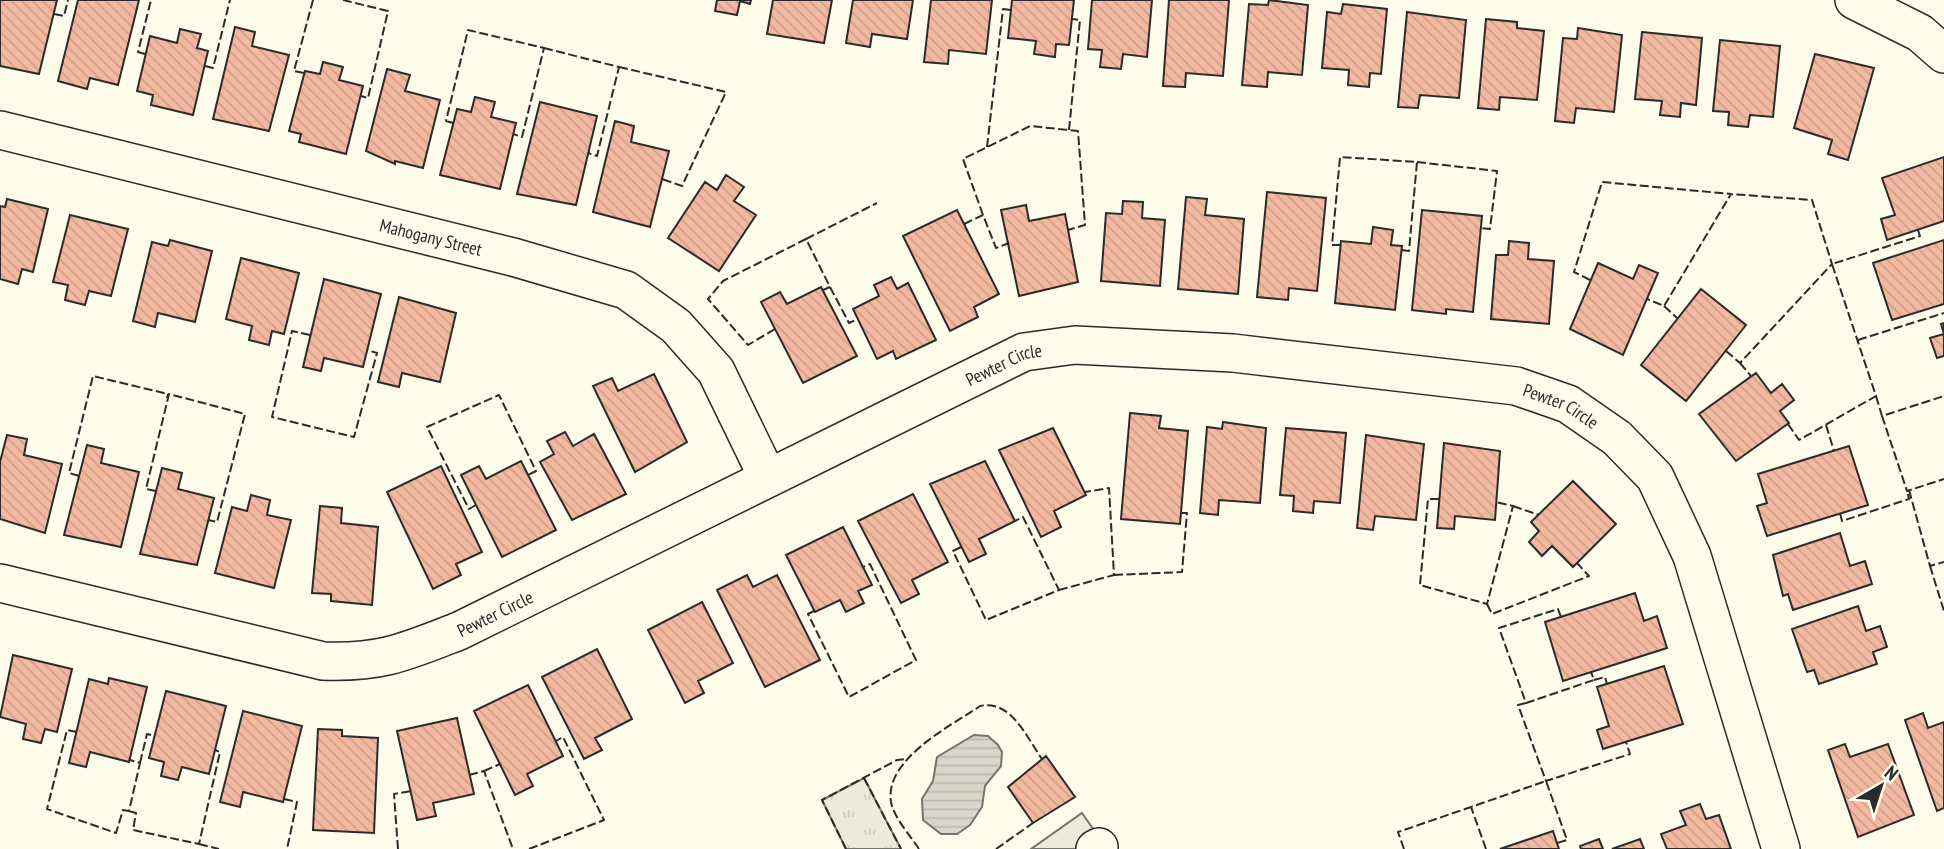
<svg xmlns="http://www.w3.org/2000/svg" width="1944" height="849" font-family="'PT Sans Narrow',sans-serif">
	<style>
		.park { fill: url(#park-tufts); stroke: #74746e; stroke-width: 2 }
		.parking { fill: #eceadb; stroke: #74746e; stroke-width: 2 }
		.water { fill: url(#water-rules); stroke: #74746e; stroke-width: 2 }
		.building { fill: url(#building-back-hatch); stroke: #2b2b2b; stroke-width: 2 }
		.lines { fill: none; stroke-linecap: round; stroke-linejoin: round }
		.minor-casing { stroke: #2b2b2b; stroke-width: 40 }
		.minor { stroke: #fdfbea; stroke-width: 37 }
		.fence { stroke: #2b2b2b; stroke-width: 2; stroke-dasharray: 9 3.5; stroke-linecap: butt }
		.labels { text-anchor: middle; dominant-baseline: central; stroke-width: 5; stroke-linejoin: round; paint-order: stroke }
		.street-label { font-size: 18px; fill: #2b2b2b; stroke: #fdfbea }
	</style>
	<defs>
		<pattern id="park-tufts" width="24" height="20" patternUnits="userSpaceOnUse" patternTransform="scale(1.75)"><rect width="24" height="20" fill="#ecebdb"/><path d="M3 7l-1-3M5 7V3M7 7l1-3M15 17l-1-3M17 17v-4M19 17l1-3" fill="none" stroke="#cbcabc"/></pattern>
		<pattern id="water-rules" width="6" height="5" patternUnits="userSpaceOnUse" patternTransform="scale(1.75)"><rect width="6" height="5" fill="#d8d7c9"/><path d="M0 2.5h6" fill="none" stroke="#bab9ad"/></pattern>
		<pattern id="building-back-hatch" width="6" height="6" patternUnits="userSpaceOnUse" patternTransform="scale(1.75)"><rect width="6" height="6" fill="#f2b8a0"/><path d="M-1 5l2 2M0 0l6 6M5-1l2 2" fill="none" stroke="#d09e8a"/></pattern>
	</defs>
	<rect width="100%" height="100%" fill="#fdfbea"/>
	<!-- park -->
	<path class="park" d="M864 778 901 849H846L822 800Z"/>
	<!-- parking -->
	<path class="parking" d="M1082 813 1107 849H1031Z"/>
	<!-- water -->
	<path class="water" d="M974 735 988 736 998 745 1002 752 1001 766 985 786 982 807 970 825 957 834H941L923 820 922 799 933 781 937 757Z"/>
	<!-- building -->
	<path class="building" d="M0 0H57L39 74 0 66Z
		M78 0H139L118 85 90 78 87 89 58 81Z
		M717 0H751L750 4 740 1 737 15 715 11Z
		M773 0H832L824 43 767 34Z
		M853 0H913L907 39 872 34 870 47 846 43Z
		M931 0H992L986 54 949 50 948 64 924 62Z
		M1012 0H1074L1069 45 1056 44 1055 57 1034 54 1036 41 1008 38Z
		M1092 0H1152L1147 57 1123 54 1121 69 1100 67 1102 50 1088 49Z
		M1169 0H1229L1223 76 1186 73 1185 87 1163 86Z
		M1269 0 1308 5 1302 75 1268 72 1267 87 1242 85 1249 4 1268 5Z
		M1343 4 1387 9 1381 74 1370 73 1369 87 1348 85 1349 70 1322 68 1327 12 1341 14Z
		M1407 12 1466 20 1459 98 1420 95 1418 108 1398 107Z
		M1486 19 1517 22V28L1544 31 1537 100 1500 97 1499 110 1478 108Z
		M235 27 255 32 252 46 289 55 269 131 213 119Z
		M1578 28 1622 35 1614 112 1576 108 1574 123 1555 121 1563 38 1577 39Z
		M180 29 201 34 197 48 208 51 193 115 151 105 153 95 137 91 150 36 177 43Z
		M1642 32 1702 38 1696 105 1681 103 1680 117 1660 115 1662 101 1635 99Z
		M1720 40 1780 46 1773 117 1750 115 1748 127 1728 125 1729 112 1713 111Z
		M1815 54 1874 68 1848 160 1828 154 1832 140 1794 128Z
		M323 62 343 67 339 80 363 86 346 154 299 142 301 134 289 131 305 71 320 74Z
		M387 69 410 75 405 91 440 100 423 168 395 161V164L366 151Z
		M475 97 495 102 491 117 516 123 500 189 440 175 457 109 471 112Z
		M540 102 597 116 576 205 517 194Z
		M615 121 634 126 631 142 669 151 650 227 593 212Z
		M1944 157V221L1887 240 1881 219 1895 215 1882 178Z
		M726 175 744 187 734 201 756 215 719 271 668 238 705 182 717 190Z
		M1267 192 1326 198 1317 291 1289 288 1288 300 1257 297Z
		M1186 197 1207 199 1205 215 1244 219 1238 294 1178 289Z
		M7 199 48 209 33 272 22 269 18 284 0 279V206L5 207Z
		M1123 201 1143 202 1142 218 1165 220 1160 286 1101 281 1106 213 1122 214Z
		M1026 205 1029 221 1065 214 1078 282 1019 296 1001 210Z
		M957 210 999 294 974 307 978 317 950 331 903 236Z
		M1422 210 1482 216 1473 312 1446 309V314L1412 310Z
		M70 215 128 229 111 296 89 291 85 305 65 300 68 285 53 282Z
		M1373 227 1393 230 1391 245 1402 246 1395 310 1335 303 1341 241 1371 244Z
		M170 240 212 251 195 322 158 313 155 327 133 321 152 242 168 246Z
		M1944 240V304L1892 320 1873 263Z
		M1509 241 1529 243 1528 259 1554 261 1549 324 1491 319 1496 255H1508Z
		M241 258 299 273 284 334 272 331 269 345 249 340 252 326 226 319Z
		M1598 263 1633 279 1639 265 1658 273 1623 355 1570 329Z
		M891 277 897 289 908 283 936 340 896 359 893 351 877 359 853 309 879 296 874 285Z
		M324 279 381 294 363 367 324 358 321 371 303 367Z
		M821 287 857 356 803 383 761 302 780 292 787 304Z
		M1701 289 1746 325 1686 401 1641 365Z
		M399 297 456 313 440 382 402 373 399 387 378 382Z
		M1944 323V356L1937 358 1930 338 1944 334 1941 324Z
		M1756 373 1771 393 1782 384 1794 400 1780 411 1789 423 1736 461 1699 414Z
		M654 374 687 442 635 472 593 386 612 378 618 391Z
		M1130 413 1161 416 1159 428 1188 431 1180 524 1121 519Z
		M1223 422 1266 428 1260 503 1219 500 1218 515 1200 513 1207 427 1222 429Z
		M1053 428 1086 495 1054 511 1061 527 1041 537 999 450Z
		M1286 428 1346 433 1340 503 1314 501 1313 513 1293 511 1294 496 1280 495Z
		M565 432 573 446 594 434 626 494 572 520 540 462 554 454 547 441Z
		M7 435 27 439 24 455 62 464 45 533 0 519V462Z
		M1366 435 1424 444 1416 520 1375 516 1373 530 1357 528Z
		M1444 443 1500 451 1495 520 1455 516 1454 529 1437 528Z
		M87 445 104 449 101 463 139 472 121 547 64 535Z
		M1849 446 1868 505 1767 536 1757 506 1767 503 1758 474Z
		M521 461 556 530 502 557 461 475 479 466 486 479Z
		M985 461 1015 521 979 539 986 554 969 562 930 484Z
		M441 466 482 552 456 564 461 575 433 589 387 492Z
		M162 468 182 473 178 489 214 498 197 565 140 554Z
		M1573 481 1616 524 1573 567 1552 546 1542 556 1529 542 1539 531 1531 522Z
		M913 494 948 562 912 580 919 594 901 603 858 521Z
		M251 495 270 500 267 515 291 520 274 588 215 573 232 507 247 511Z
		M320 506 342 508 341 523 378 527 372 605 331 601V594L312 593Z
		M843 527 872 585 858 591 864 603 846 612 840 600 815 612 786 555Z
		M1840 533 1850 566 1865 561 1872 584 1793 610 1788 594 1783 596 1773 555Z
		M747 575 753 587 777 575 820 660 765 687 717 590Z
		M1635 593 1644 621 1657 616 1667 648 1563 681 1545 622Z
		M702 602 733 663 698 681 704 693 685 703 648 630Z
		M1858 606 1866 631 1880 626 1887 647 1873 652 1877 664 1819 684 1814 670 1807 672 1792 629Z
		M597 649 632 719 595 738 602 750 584 759 542 677Z
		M13 655 72 669 57 732 45 729 41 743 23 739 26 724 0 717Z
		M1664 666 1683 724 1603 749 1597 730 1609 726 1597 687Z
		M109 678 147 687 129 762 90 752 86 767 69 763 89 679 108 684Z
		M528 685 563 756 527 774 533 786 515 795 474 711Z
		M166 691 226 706 209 774 182 767 178 780 161 776 164 762 149 758Z
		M243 711 302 726 283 802 243 792 240 807 220 802Z
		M1923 713 1928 728 1944 722V808L1937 811 1905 720Z
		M457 718 474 794 433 803 436 816 417 820 397 731Z
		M318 729 342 730V736L378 738 374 833 313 830Z
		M1845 744 1850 757 1888 744 1914 815 1858 837 1828 750Z
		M1046 756 1075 797 1033 823 1008 787Z
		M1700 804 1706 819 1719 815 1731 849H1667L1661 834 1686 825 1680 811Z
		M1553 831 1559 849H1500Z
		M1599 839 1603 849H1581L1580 846Z
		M1640 839 1644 849H1612Z"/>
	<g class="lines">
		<!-- minor casing -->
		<g class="minor-casing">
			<g id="minor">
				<path d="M1854 0 1920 33 1944 54"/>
				<path id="s1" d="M0 130 513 257 626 290 676 326 716 371 768 478"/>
				<path id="s2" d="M0 583 323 661C382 663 405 652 459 631L1024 352 1075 345 1233 353 1516 386 1568 404 1617 438 1655 477 1692 556 1781 849"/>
				<path d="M1095 849 1099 847"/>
			</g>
		</g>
		<!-- minor -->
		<use href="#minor" class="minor"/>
		<!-- fence -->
		<path class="fence" d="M343 0 388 11 368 98 361 96
			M54 14 64 16 68 0
			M544 48 619 67 597 156 588 153
			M145 54 138 52 151 0
			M205 66 213 68 230 0
			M619 67 726 92 682 186 662 179
			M304 73 294 71 313 0
			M453 123 446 121 468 30 544 48 522 137 513 134
			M1069 130 1080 20 1072 19
			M987 147 1003 9 1011 10
			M1417 162 1497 171 1490 229 1481 228
			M983 215 963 159 1030 126 1078 131 1085 225 1068 230
			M964 224 983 215 996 248 1009 243
			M806 239 877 203
			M1341 245H1332L1340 157 1417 162 1409 251 1401 250
			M1590 280 1574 272 1602 182 1731 194 1664 306 1647 299
			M830 287 849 323 858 319
			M1664 306 1677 318
			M775 329 748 345 708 299 723 281 806 239 830 287 823 290
			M310 335 292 331 272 417 354 437 377 353 367 350
			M1858 340 1944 313
			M1726 351 1740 363 1832 264 1812 200 1731 194
			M1740 363 1751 376
			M1876 396 1882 416 1944 396
			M1882 416 1907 491 1944 479
			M1788 424 1799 440 1876 396 1832 264 1920 236 1918 230
			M1826 425 1834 451
			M79 476 69 473 93 376 168 394 167 398
			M1909 490 1930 566 1944 562
			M156 491 146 489 169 394 245 414 217 522 208 520
			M1439 499H1428L1420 585 1487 604 1513 506 1496 502
			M476 505 469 509 427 427 499 395 536 471 528 475
			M1513 506 1539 515
			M1840 513 1842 521 1909 499 1908 494
			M961 547 953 551 986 620 1059 590 1023 517 1015 521
			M1930 566 1944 611
			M1114 575 1182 572 1187 513H1181
			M1059 590 1114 575 1109 488 1085 492
			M1487 604 1492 614 1589 576 1577 563
			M814 611 808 614 849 697 916 660 870 564 863 567
			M1561 617 1558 609 1499 628 1526 703 1594 680 1591 672
			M1594 680 1605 677 1607 684
			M1526 703 1518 705 1546 781 1630 754 1626 742
			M77 732 67 730 47 809 116 833 123 810 129 811 140 763 130 760
			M140 763 147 734 155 736
			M484 771 500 764
			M469 775 484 771 513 849
			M864 778 901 849
			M284 799 297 802 287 849
			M129 811 136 813 133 830 199 844 220 752 215 750
			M199 844 219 849
			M398 849 394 794 411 791
			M529 849 604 820 563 737 556 741
			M846 849 822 800 897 760 907 759
			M919 849C910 835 894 818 891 802 884 759 951 726 980 706 1011 699 1027 738 1042 759
			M996 849 1033 823
			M1404 849 1398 832 1471 807
			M1486 849 1471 807 1546 781 1567 840 1557 843"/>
	</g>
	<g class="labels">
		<!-- street labels -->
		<g class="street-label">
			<text stroke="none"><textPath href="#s1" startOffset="444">Mahogany Street</textPath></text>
			<text stroke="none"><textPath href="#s2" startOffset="1080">Pewter Circle</textPath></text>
			<text stroke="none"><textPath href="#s2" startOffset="1647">Pewter Circle</textPath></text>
			<text stroke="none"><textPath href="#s2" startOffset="513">Pewter Circle</textPath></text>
		</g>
	</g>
	<!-- north arrow -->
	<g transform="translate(1881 786) rotate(39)" stroke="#fdfbea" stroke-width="5" paint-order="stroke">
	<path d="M0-5L12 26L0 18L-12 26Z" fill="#2b2b2b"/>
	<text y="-10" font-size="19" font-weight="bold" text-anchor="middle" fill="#2b2b2b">N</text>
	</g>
</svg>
